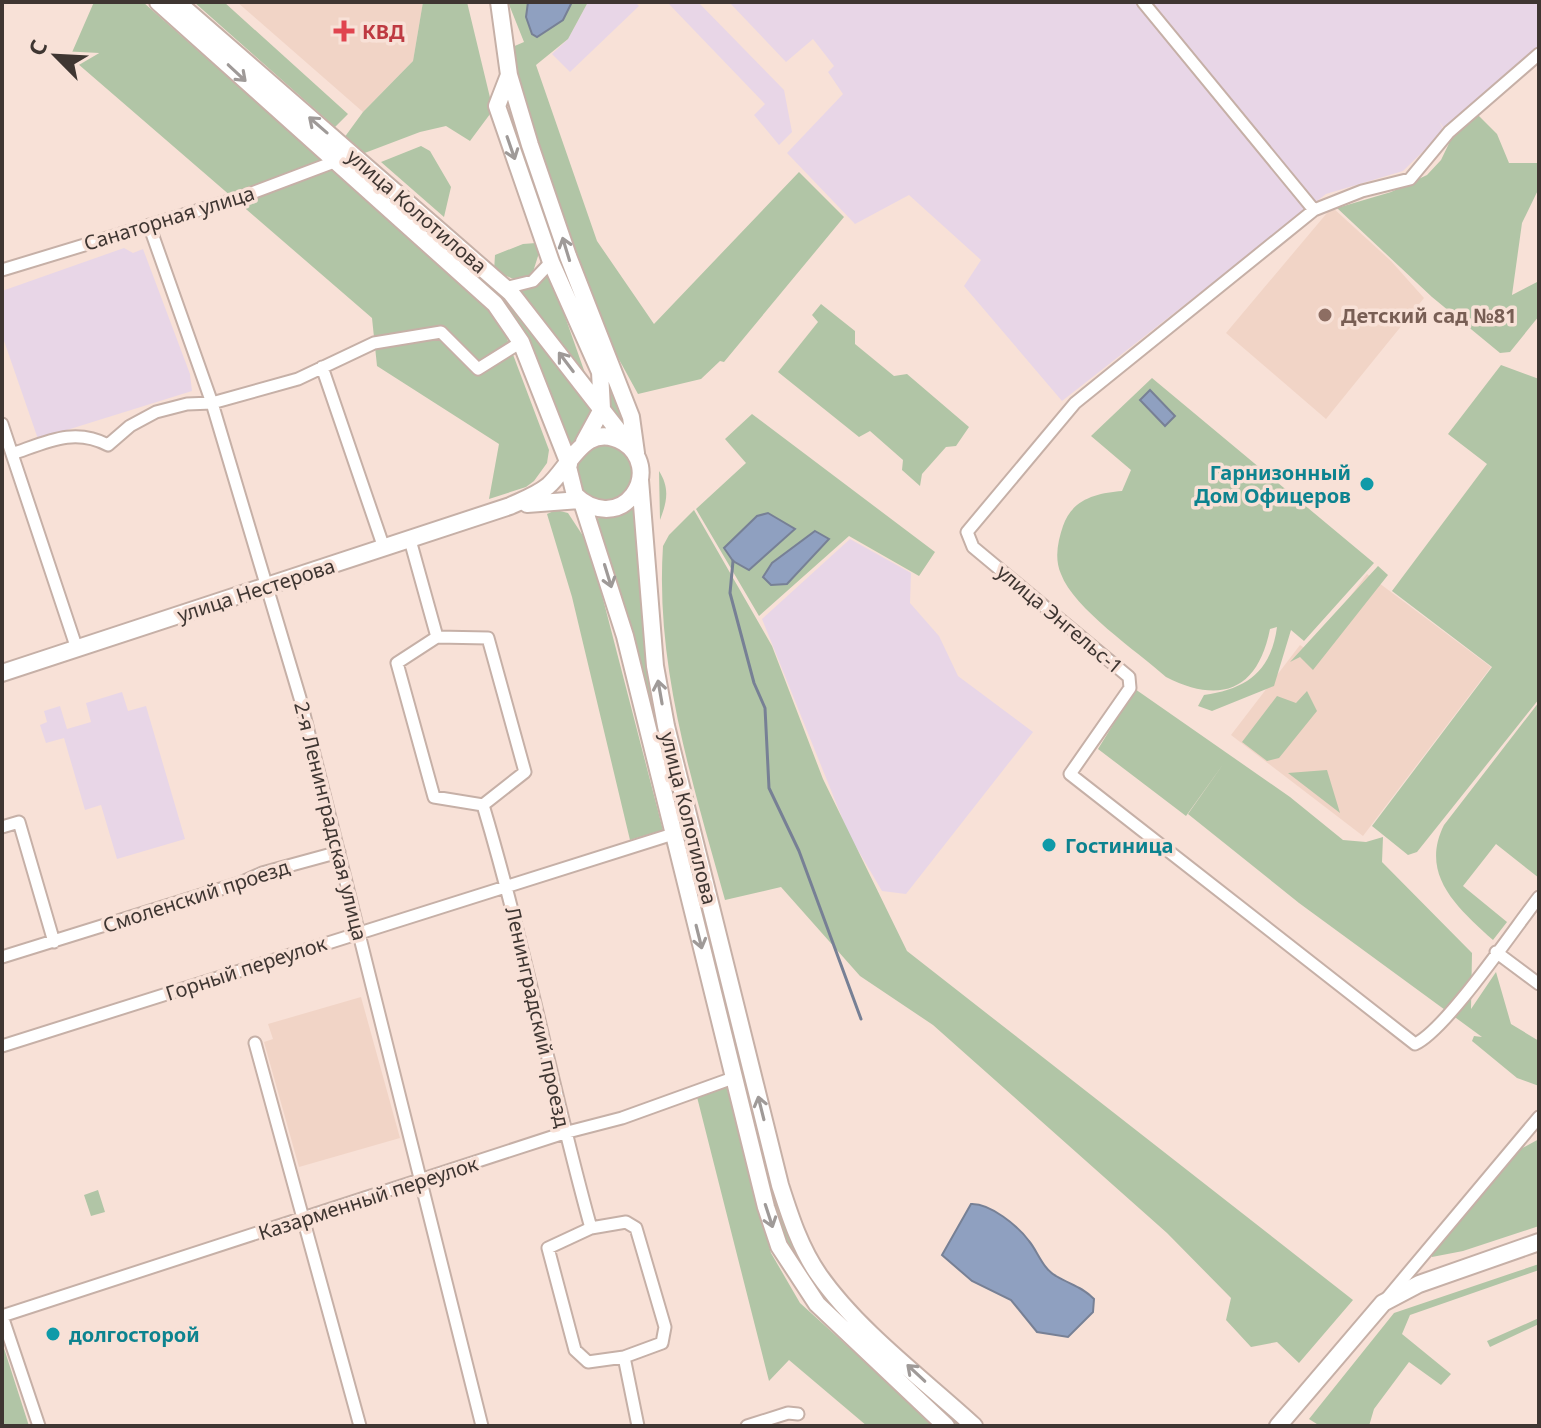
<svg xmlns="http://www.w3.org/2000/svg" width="1541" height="1428" font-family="'Noto Sans',sans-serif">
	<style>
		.industrial { fill: #e8d6e7 }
		.built { fill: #f1d4c6 }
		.green { fill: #b1c5a6 }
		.water { fill: #8fa0c0; stroke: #778095; stroke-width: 2 }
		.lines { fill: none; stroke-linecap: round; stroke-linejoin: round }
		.stream { stroke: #778095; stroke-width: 3 }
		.minor-casing { stroke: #c6b0a7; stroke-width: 15 }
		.secondary-casing { stroke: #c6b0a7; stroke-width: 20 }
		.minor { stroke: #fff; stroke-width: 11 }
		.secondary { stroke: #fff; stroke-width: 16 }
		.oneway { stroke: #9f9a98 }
		.health-dot { fill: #e0444e; stroke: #f8e1d7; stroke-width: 3 }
		.education-dot { fill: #8d6e63; stroke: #f8e1d7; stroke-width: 3 }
		.culture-dot { fill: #0f9aa8; stroke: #f8e1d7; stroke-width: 3 }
		.labels { text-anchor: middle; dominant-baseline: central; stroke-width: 7; stroke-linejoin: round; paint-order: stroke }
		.health-label { font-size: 20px; font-weight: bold; fill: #be3a42; stroke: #f8e1d7; text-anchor: start }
		.street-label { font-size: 20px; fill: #3f3632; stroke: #f8e1d7 }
		.education-label { font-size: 20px; font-weight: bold; fill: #785e54; stroke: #f8e1d7; text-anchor: start }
		.culture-label { font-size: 20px; font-weight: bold; fill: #0d838f; stroke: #f8e1d7; text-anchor: start }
	</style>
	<rect width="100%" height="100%" fill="#f8e1d7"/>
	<!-- industrial -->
	<path class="industrial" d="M588 2H635L639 6 570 72 552 54 568 39Z
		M667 2H698L784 90 792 132 779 145 754 115 765 104Z
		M729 2H1539V57L1450 138 1439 121 1444 131 1403 171 1326 194 1062 401 964 286 981 260 909 195 855 224 787 153 843 94 828 72 834 66 813 39 786 62Z
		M124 248 133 253 143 249 190 374 192 391 38 439 2 335V291Z
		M850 539 911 573 910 603 939 636 958 676 1033 732 906 894 882 891 849 835 762 619Z
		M122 692 128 711 146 706 185 839 117 859 101 805 85 810 64 738 46 743 40 725 47 722 44 711 60 706 67 729 91 722 86 703Z"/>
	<!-- built -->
	<path class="built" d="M237 2H423L413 61 363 112Z
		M1332 207 1391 261 1424 298 1326 419 1226 333Z
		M1367 574 1491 667 1363 836 1231 735 1300 645 1309 651Z
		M361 997 400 1138 299 1167 264 1042 273 1039 268 1024Z"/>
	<!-- green -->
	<path class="green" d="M94 2H143L481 301 503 328 549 450 547 463 534 481 526 487 489 499 499 444 377 366 372 318 70 57Z
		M194 2H224L348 114 335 127Z
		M423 2H467L493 110 470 141 446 126 420 132 362 154 344 138 363 112 413 61Z
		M508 2H528L526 17 563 20 572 2H588L568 39 536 65 597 241 654 324 799 172 844 217 724 362 720 361 701 379 638 394 605 334 555 201 510 48 524 42Z
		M1475 112 1497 134 1509 163H1539V188L1522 223 1512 295 1539 281V316L1510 352 1500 353 1432 297 1337 208 1391 192 1427 175 1441 160 1454 133Z
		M421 146 430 151 451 187 444 217 381 162Z
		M520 154 526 155 629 433 605 403Z
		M390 196 501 295 592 406 584 428 567 453 524 339Z
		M536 243 539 253 532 275 516 280 494 271 495 255 523 244Z
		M549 271 586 376V381L517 291 540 284Z
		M821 304 855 331V344L894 376 907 374 969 427 956 446 946 447 922 474 920 486 902 470 903 460 870 431 859 437 778 372 818 322 812 315Z
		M1501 365 1539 379V699L1417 852 1408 855 1372 826 1492 667 1392 591 1487 464 1448 434Z
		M1152 378 1374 563 1304 641 1291 630 1274 686 1212 711 1198 706 1204 695C1246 689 1271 672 1277 627L1270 629C1258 690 1221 705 1166 677 1137 651 1074 609 1061 574 1054 558 1058 541 1063 526 1072 499 1097 493 1122 491L1131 470 1091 436Z
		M752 414 935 552 919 576 849 536 759 616 696 509 746 463 725 439Z
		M576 473a29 29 0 1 1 58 0a29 29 0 1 1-58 0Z
		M659 471C670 488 667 502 660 520Z
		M635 502 643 584 766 1142 758 1144 649 710 609 559 593 519 619 515Z
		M556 510 568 513 589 545 663 830 630 840 572 597 547 514Z
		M694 510 772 646 823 779 907 951 1353 1300 1299 1363 1277 1342 1251 1347 1226 1320 1231 1298 1167 1233 933 1025 860 976 781 887 725 900C693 784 655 668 663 546L669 535Z
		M1378 566 1388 575 1313 670 1300 657 1290 662Z
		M1135 689 1290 797 1343 840 1366 842 1383 837 1382 862 1472 953 1471 1009 1496 972 1511 1024 1539 1041V1086L1517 1078 1472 1041 1474 1036 1482 1037 1299 903 1188 814 1224 763 1186 816 1098 749Z
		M1307 691 1317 711 1279 758 1267 761 1242 742 1277 696 1296 703Z
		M1539 702V878L1496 844 1463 886 1507 922 1493 940C1458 908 1419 875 1444 825Z
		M1327 770 1340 813 1288 773Z
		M726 1085 771 1253 800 1303 936 1426H867L789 1360 769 1381 696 1093Z
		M1539 1139V1226L1463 1251 1432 1257 1430 1251 1515 1152Z
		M770 1157 806 1258 967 1426H958C906 1377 820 1311 789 1247 776 1220 770 1187 762 1158Z
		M98 1190 105 1212 91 1216 84 1195Z
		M1539 1264V1270L1410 1315 1402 1334 1451 1374 1441 1385 1409 1362 1374 1409 1369 1426H1320L1309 1419 1394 1313Z
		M1539 1318V1324L1490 1347 1487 1341Z
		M2 1342 29 1426H2Z"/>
	<!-- water -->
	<path class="water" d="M528 2H572L563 20 537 37 532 34 526 17Z
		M1150 390 1175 416 1165 426 1140 400Z
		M768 513 795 529 749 570 733 561 724 548 757 516Z
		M815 531 829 539 787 584 771 585 763 577 772 563Z
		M971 1204C990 1203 1018 1226 1029 1241 1038 1252 1043 1269 1056 1276 1071 1285 1081 1286 1094 1299L1093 1312 1068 1337 1037 1332 1011 1300 972 1281 942 1255Z"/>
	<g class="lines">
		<!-- stream -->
		<path class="stream" d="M733 561 730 593 754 683 765 708 769 788 799 851 861 1019"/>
		<!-- minor casing -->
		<g class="minor-casing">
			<path id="minor" d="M1143 2 1314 210
				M1539 54 1449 132 1410 179 1362 191 1314 210 1075 403 967 532 973 547 1129 677 1130 688 1070 774 1415 1044C1446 1030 1514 929 1539 897
				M149 225 212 403 300 698 482 1426
				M2 270 236 199 334 162
				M505 288 533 281 551 262
				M322 367 384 548
				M2 424 77 649
				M12 454C47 442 74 427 108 445L130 426 156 412 187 404 212 403 298 379 374 343 441 332 478 369 521 342
				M410 540 437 637 397 663 434 797 483 805C525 945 552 1088 591 1228L548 1248 575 1350 588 1362 624 1357 638 1426
				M437 637 488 638 525 772 483 805
				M2 827 19 822 54 942
				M1496 952 1539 984
				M2 957 240 883 262 873 339 852
				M255 1043 360 1426
				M2 1046 673 834
				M591 1228 626 1222 636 1228 665 1327 662 1343 624 1357
				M1388 1297 1539 1117
				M2 1316 564 1133 622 1118 733 1078
				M2 1316 39 1426
				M747 1426 788 1413 798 1414"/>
		</g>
		<!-- secondary casing -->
		<g class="secondary-casing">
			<path id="secondary" d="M158 2 495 304 521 342 569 464
				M177 2 511 293 627 442
				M499 2 509 75 530 145 568 256 631 417 636 453
				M509 75 497 106 551 262 600 372 602 409 584 442
				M640 480 655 666 666 726 780 1185C790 1216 800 1248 819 1275 858 1331 924 1380 974 1426
				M582 502 625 636 766 1207 779 1246 817 1304 946 1426
				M527 504 580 500
				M2 673 510 506C523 500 537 495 548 486 570 467 585 420 623 442 631 447 638 456 640 466 642 476 639 487 633 495 618 515 592 512 575 495L568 467
				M1278 1426 1383 1303 1419 1284 1539 1242"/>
		</g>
		<!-- minor -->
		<use href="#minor" class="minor"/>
		<!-- secondary -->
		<use href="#secondary" class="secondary"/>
	</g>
	<!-- one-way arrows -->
	<defs><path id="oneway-shaft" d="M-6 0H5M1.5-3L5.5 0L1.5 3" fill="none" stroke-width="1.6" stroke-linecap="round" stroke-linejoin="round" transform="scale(2)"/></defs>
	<g class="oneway">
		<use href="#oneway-shaft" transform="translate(237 73) rotate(43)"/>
		<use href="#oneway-shaft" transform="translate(318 125) rotate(-139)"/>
		<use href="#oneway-shaft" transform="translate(511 148) rotate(71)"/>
		<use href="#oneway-shaft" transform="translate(566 249) rotate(-107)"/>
		<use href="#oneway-shaft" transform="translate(566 362) rotate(-127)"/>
		<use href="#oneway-shaft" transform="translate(608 576) rotate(73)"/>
		<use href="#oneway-shaft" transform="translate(660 692) rotate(-100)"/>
		<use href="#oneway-shaft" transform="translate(699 937) rotate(76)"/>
		<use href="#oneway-shaft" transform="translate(761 1108) rotate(-104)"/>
		<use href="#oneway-shaft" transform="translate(769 1216) rotate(72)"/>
		<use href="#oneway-shaft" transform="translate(916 1373) rotate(-137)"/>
	</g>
	<!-- markers -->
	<path class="health-dot" d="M340 19h8v8h8v8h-8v8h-8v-8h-8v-8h8z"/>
	<circle class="education-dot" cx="1325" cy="315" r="8"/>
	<g class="culture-dot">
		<circle cx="1367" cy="484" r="8"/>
		<circle cx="1049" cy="845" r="8"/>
		<circle cx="53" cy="1334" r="8"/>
	</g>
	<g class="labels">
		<!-- health labels -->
		<g class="health-label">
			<text x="362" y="31">КВД</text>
		</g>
		<!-- street labels -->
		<g class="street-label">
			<text transform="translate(417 211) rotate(41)">улица Колотилова</text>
			<text transform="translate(169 218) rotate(-17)">Санаторная улица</text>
			<text transform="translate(256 590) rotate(-18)">улица Нестерова</text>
			<text transform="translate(1060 619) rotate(40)">улица Энгельс-1</text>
			<text transform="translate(689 818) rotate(76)">улица Колотилова</text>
			<text transform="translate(331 821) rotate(76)">2-я Ленинградская улица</text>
			<text transform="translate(196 896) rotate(-18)">Смоленский проезд</text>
			<text transform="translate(246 968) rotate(-18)">Горный переулок</text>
			<text transform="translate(538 1017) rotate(77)">Ленинградский проезд</text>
			<text transform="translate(368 1198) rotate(-18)">Казарменный переулок</text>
		</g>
		<!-- education labels -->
		<g class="education-label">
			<text x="1341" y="315">Детский сад №81</text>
		</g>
		<!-- culture labels -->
		<g class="culture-label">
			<text x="1351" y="472" text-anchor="end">Гарнизонный<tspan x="1351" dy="23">Дом Офицеров</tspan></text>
			<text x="1065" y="845">Гостиница</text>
			<text x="69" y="1334">долгосторой</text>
		</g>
	</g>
	<!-- border -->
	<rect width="1541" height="1428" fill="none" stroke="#3f3632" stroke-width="8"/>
	<!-- north arrow -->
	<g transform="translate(56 56) rotate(294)" stroke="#f8e1d7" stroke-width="6" paint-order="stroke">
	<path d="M0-6L14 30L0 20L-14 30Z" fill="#3f3632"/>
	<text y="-12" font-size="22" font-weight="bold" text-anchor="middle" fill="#3f3632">С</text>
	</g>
</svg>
